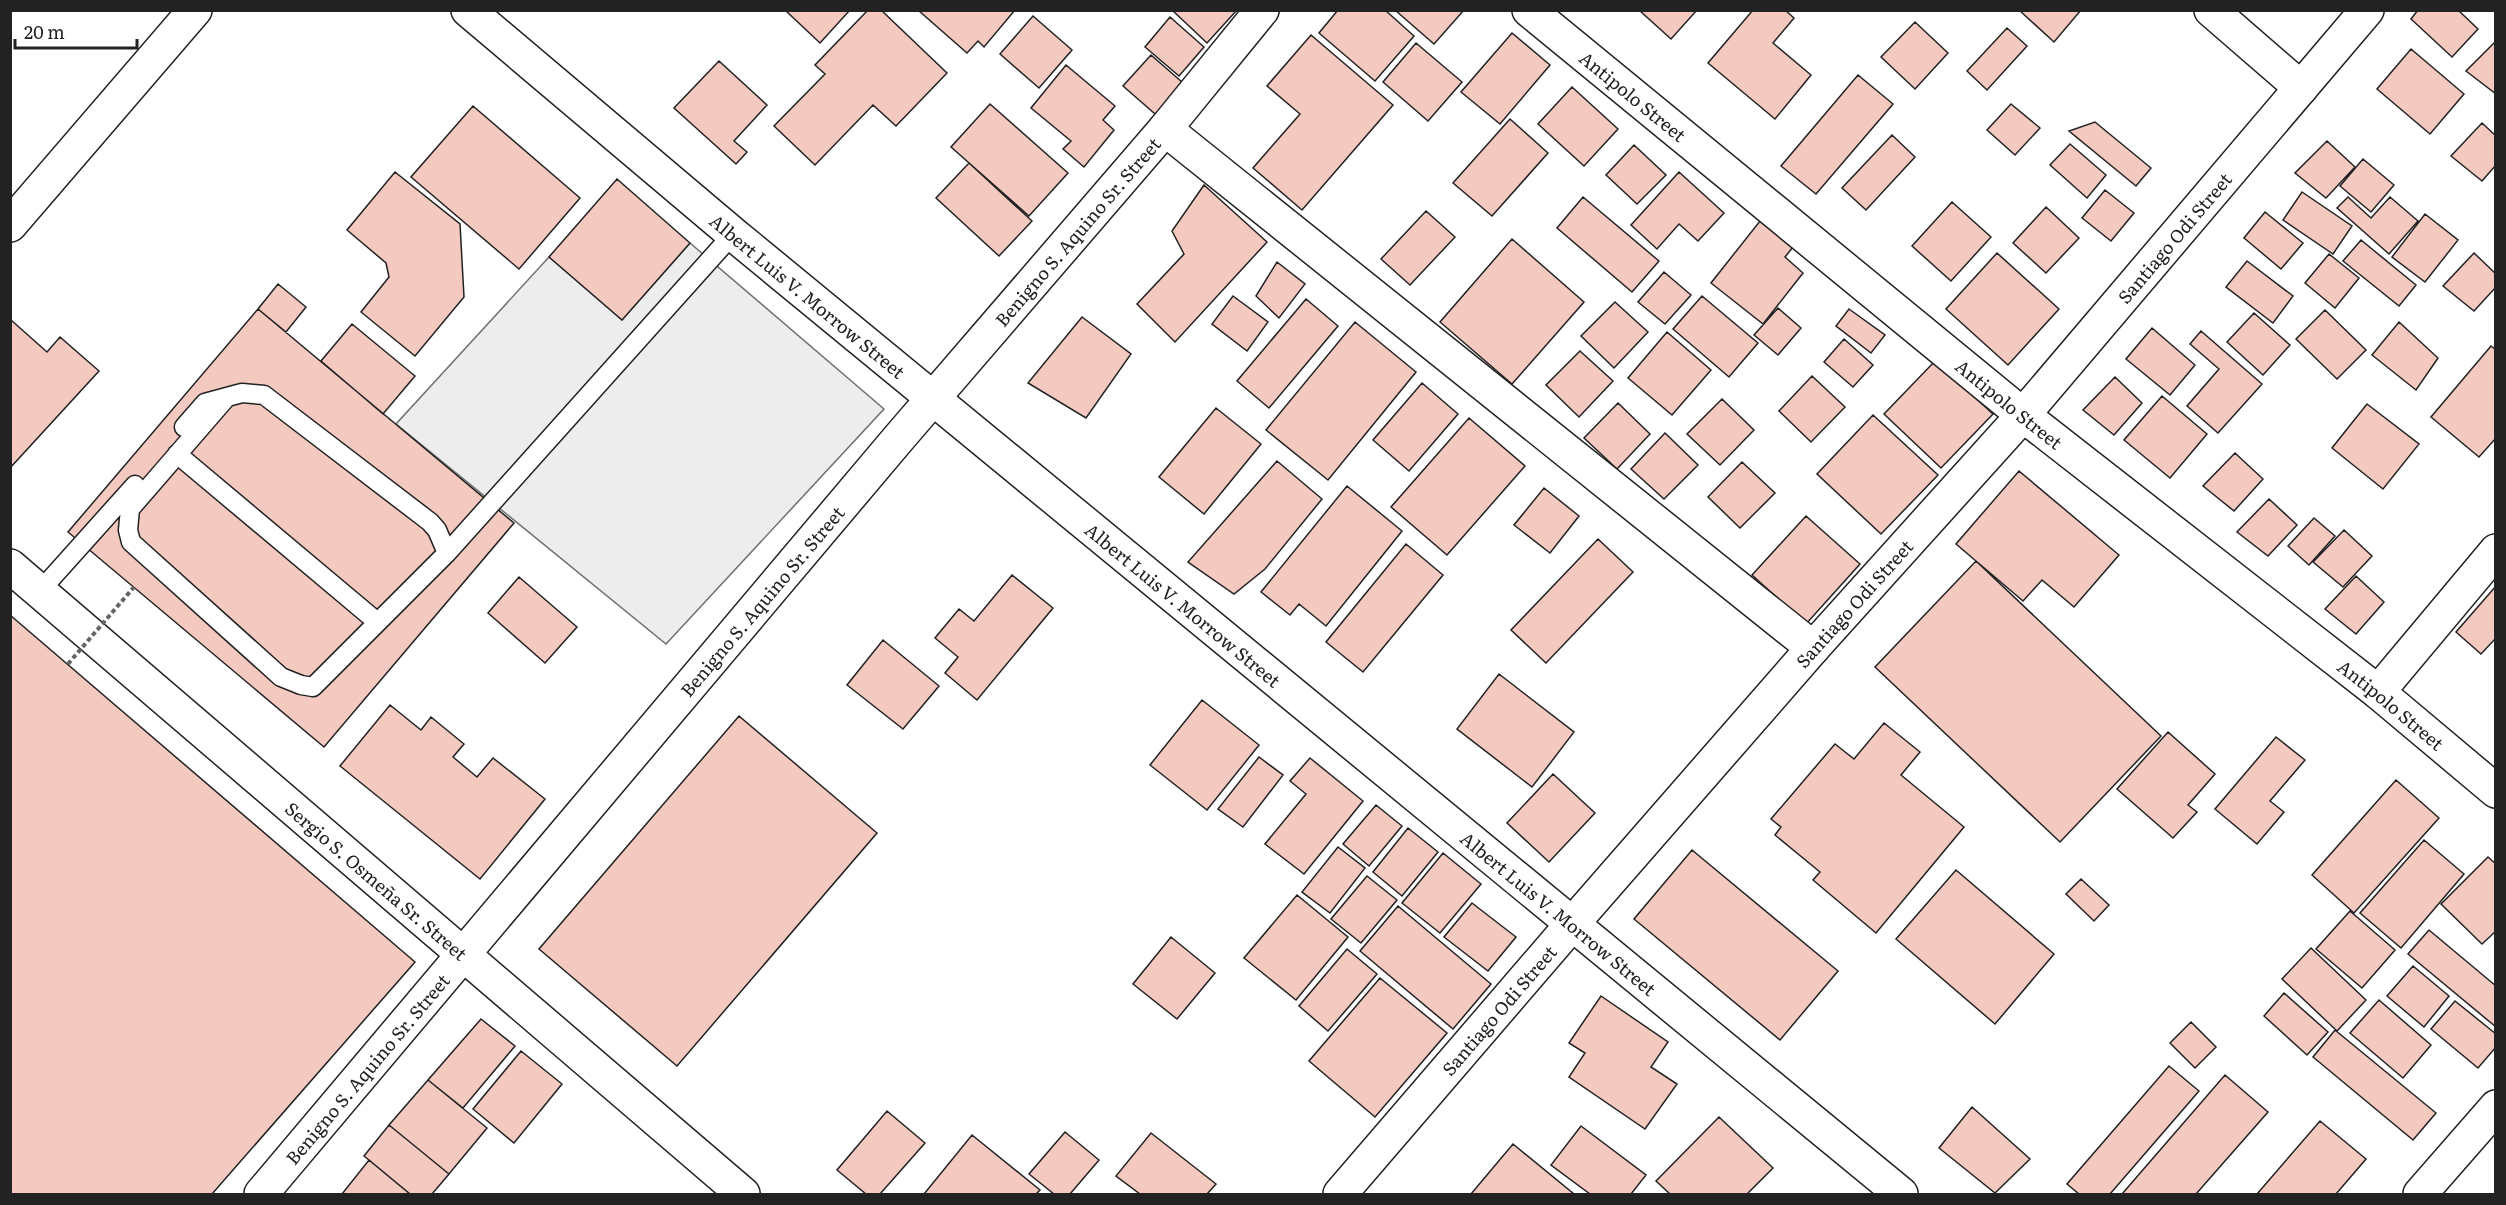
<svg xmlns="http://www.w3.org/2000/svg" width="2506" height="1205" font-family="Literata,serif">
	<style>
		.parking { fill: #ededed; stroke: #6f6f6f; stroke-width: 1.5 }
		.building { fill: #f3c9c0; stroke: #222; stroke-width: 1.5 }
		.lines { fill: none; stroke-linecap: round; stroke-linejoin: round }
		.service-casing { stroke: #222; stroke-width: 21 }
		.minor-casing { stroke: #222; stroke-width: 36 }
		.tertiary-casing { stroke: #222; stroke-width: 36 }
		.service { stroke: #fff; stroke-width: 18 }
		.minor { stroke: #fff; stroke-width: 33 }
		.tertiary { stroke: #fff; stroke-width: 33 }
		.path-bridge { stroke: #646464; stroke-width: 4; stroke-dasharray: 4.5 3; stroke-linecap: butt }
		.labels { text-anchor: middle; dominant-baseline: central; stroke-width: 4.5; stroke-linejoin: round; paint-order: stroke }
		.street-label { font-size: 18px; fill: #222; stroke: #fff }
	</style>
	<rect width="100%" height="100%" fill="#fff"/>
	<!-- parking -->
	<path class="parking" d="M690 243 884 409 666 644 396 424 549 257 622 320Z"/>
	<!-- building -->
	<path class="building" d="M785 10H850L820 43Z
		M868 10H881L947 73 896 126 873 105 815 165 774 126 825 74 815 65Z
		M918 10H1015L984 47 978 41 967 53Z
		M1172 10H1237L1207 43Z
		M1338 10H1385L1414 36 1375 81 1319 33Z
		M1395 10H1464L1434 44Z
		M1639 10H1697L1671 39Z
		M1753 10H1785L1794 18 1773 43 1811 75 1775 119 1708 63Z
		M2019 10H2081L2054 42Z
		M2418 10H2458L2478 29 2452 57 2411 19Z
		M1033 16 1072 50 1039 88 1000 54Z
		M1170 17 1204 47 1179 76 1145 47Z
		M1915 22 1948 53 1915 89 1881 57Z
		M2007 28 2027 46 1987 90 1967 71Z
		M1512 33 1550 65 1500 124 1461 92Z
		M1311 35 1393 105 1302 210 1253 168 1300 114 1267 86Z
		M2496 41V94L2466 71Z
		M1416 43 1462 82 1428 121 1383 82Z
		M2411 49 2464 94 2430 134 2377 89Z
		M1151 55 1190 89 1162 120 1123 86Z
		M719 61 767 105 734 141 747 152 736 164 674 108Z
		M1066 65 1115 106 1103 120 1114 130 1084 167 1063 149 1071 141 1031 108Z
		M1858 75 1893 104 1816 194 1781 166Z
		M1572 87 1618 129 1584 166 1538 124Z
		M990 104 1068 173 1029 216 951 147Z
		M2011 104 2040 128 2015 155 1987 130Z
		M473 106 580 198 519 269 411 177Z
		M1510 119 1548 153 1492 216 1453 183Z
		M2095 122 2151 168 2136 186 2069 131Z
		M2482 123 2496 136V165L2482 181 2451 156Z
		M1892 135 1915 157 1866 210 1842 188Z
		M2327 141 2355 167 2326 198 2295 173Z
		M2070 144 2106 175 2087 198 2050 165Z
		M1634 145 1666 175 1637 204 1606 175Z
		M2363 159 2394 185 2371 212 2340 186Z
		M969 163 1032 221 999 256 936 198Z
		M395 172 460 224 464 297 415 356 361 312 389 277 386 263 347 230Z
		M1679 172 1724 213 1698 241 1679 224 1657 249 1631 225Z
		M617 179 690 243 622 320 549 257Z
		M1204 185 1267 242 1175 342 1137 304 1184 254 1172 231Z
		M2105 190 2134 213 2111 241 2082 218Z
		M2302 192 2352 226 2333 254 2283 220Z
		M1583 197 1659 261 1632 292 1557 228Z
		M2348 197 2371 218 2390 197 2418 221 2389 254 2337 208Z
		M1952 202 1991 237 1951 281 1912 246Z
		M2046 207 2079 238 2046 273 2013 243Z
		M1426 211 1455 237 1410 285 1381 259Z
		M2265 212 2303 243 2281 269 2244 238Z
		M2425 214 2458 240 2425 282 2392 257Z
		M1764 216 1797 242 1785 257 1803 273 1763 324 1711 283Z
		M1512 239 1584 302 1512 384 1440 322Z
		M2361 240 2416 285 2399 306 2343 261Z
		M1997 253 2059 309 2008 365 1946 309Z
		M2474 253 2496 274V287L2474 311 2443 286Z
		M2329 254 2359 278 2335 308 2305 283Z
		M2247 261 2293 296 2273 323 2226 287Z
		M1277 262 1305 284 1279 318 1256 296Z
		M1664 272 1691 295 1665 324 1638 302Z
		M278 284 306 307 286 332 258 309Z
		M1233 296 1268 322 1247 351 1212 324Z
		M1702 296 1758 343 1729 377 1673 329Z
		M1306 299 1338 326 1269 408 1237 381Z
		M1615 302 1648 332 1614 368 1581 336Z
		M1778 308 1801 328 1778 355 1754 335Z
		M258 309 514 523 324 747 68 532Z
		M1849 309 1885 335 1871 353 1836 326Z
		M2325 310 2366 350 2337 379 2296 339Z
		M2254 313 2290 345 2263 375 2227 342Z
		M1082 317 1131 354 1086 418 1028 383Z
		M11 320 47 352 60 337 99 371 10 468Z
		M1355 322 1416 372 1328 480 1266 430Z
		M2399 322 2438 358 2416 390 2372 355Z
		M352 324 415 376 383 414 321 361Z
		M2152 328 2195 365 2170 395 2126 359Z
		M2201 331 2262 384 2218 433 2187 406 2219 369 2190 344Z
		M1667 332 1711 370 1672 415 1628 378Z
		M1844 339 1873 365 1853 387 1824 362Z
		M2491 346 2496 350V438L2479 457 2431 417Z
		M1580 351 1613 381 1579 417 1546 385Z
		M1935 361 1993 414 1941 468 1884 414Z
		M1812 376 1845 407 1811 442 1779 411Z
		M2115 377 2142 403 2114 435 2083 410Z
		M1422 383 1458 414 1409 471 1373 440Z
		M2162 396 2207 434 2170 478 2124 440Z
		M1722 399 1754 430 1720 465 1687 434Z
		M1618 403 1650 434 1617 469 1584 438Z
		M2367 404 2419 444 2383 489 2332 448Z
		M1216 408 1261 444 1204 514 1159 477Z
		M1873 415 1938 475 1881 534 1817 474Z
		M1469 418 1525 466 1447 555 1391 507Z
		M1665 433 1698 465 1664 499 1631 469Z
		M2235 453 2263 479 2234 511 2203 486Z
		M1277 461 1322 499 1265 569 1234 594 1188 562Z
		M1742 462 1775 493 1740 528 1708 497Z
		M2019 471 2119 555 2074 607 2042 580 2023 601 1956 544Z
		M1347 486 1402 531 1326 626 1299 604 1290 615 1261 592Z
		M1544 488 1579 516 1550 553 1514 525Z
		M2269 499 2297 525 2268 556 2237 532Z
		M1806 516 1860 564 1806 624 1752 575Z
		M2314 518 2335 536 2309 565 2288 546Z
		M2344 530 2372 556 2343 587 2313 562Z
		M1598 539 1633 572 1546 663 1511 630Z
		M1406 544 1443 575 1363 672 1326 642Z
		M1976 561 2161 736 2060 842 1875 667Z
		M1012 575 1053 608 977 700 945 673 958 657 935 638 959 609 974 621Z
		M2356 576 2384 602 2356 634 2325 609Z
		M519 577 577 627 545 663 488 613Z
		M2496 586V638L2481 654 2456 632Z
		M10 615 415 962 212 1194H10Z
		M883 640 939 686 903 729 847 685Z
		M1499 674 1574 732 1532 787 1457 729Z
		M1202 700 1259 745 1207 810 1150 765Z
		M390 705 421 730 431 717 464 744 453 757 477 777 493 758 545 799 480 879 340 766Z
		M739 716 877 833 677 1066 539 949Z
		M1884 723 1920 752 1901 775 1964 827 1876 933 1813 880 1820 872 1775 835 1781 827 1771 819 1835 744 1854 759Z
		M2168 732 2215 774 2188 805 2197 812 2173 838 2117 789Z
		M2276 737 2305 760 2270 801 2284 812 2257 844 2215 809Z
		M1259 757 1283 775 1243 827 1218 809Z
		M1310 758 1363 801 1304 874 1265 844 1306 794 1290 781Z
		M1553 774 1595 813 1549 862 1507 823Z
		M2396 780 2439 818 2354 913 2312 875Z
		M1376 805 1402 826 1369 866 1343 844Z
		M1408 828 1438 852 1402 896 1373 872Z
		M2424 840 2464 874 2401 948 2360 913Z
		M1338 847 1365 868 1330 913 1302 892Z
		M1692 850 1838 971 1780 1040 1634 919Z
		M1443 853 1481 884 1440 933 1402 903Z
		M2488 857 2496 864V931L2482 944 2441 904Z
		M1956 870 2054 954 1995 1024 1896 939Z
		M1367 876 1397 900 1361 943 1331 919Z
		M2081 879 2109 905 2094 921 2066 894Z
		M1297 895 1348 937 1296 1000 1244 958Z
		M1472 903 1516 937 1488 971 1444 937Z
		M1398 906 1491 984 1453 1029 1360 951Z
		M2350 911 2395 950 2362 988 2316 949Z
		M2429 930 2496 986V1027L2408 954Z
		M1171 937 1215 973 1177 1019 1133 984Z
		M2311 948 2366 1000 2337 1031 2282 979Z
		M1347 949 1377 974 1328 1031 1299 1006Z
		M2413 966 2449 996 2424 1027 2387 996Z
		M1380 978 1447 1033 1375 1117 1309 1061Z
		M2284 993 2328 1032 2307 1055 2264 1016Z
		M1601 996 1668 1042 1651 1067 1677 1084 1645 1129 1569 1077 1585 1053 1569 1043Z
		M2379 1000 2431 1045 2403 1078 2350 1033Z
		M2455 1001 2496 1034V1047L2478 1068 2431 1029Z
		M481 1019 515 1046 463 1108 428 1080Z
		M2191 1022 2216 1047 2195 1068 2170 1043Z
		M2335 1030 2436 1113 2413 1140 2313 1057Z
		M521 1051 562 1084 514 1143 473 1109Z
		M2169 1066 2199 1091 2110 1194H2079L2067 1184Z
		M2225 1075 2268 1112 2196 1194H2122Z
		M428 1080 487 1128 449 1174 389 1125Z
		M1972 1107 2030 1159 1995 1193 1939 1148Z
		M887 1111 925 1143 880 1194H866L837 1170Z
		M1719 1117 1773 1168 1747 1194H1670L1656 1181Z
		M2320 1121 2366 1159 2336 1194H2257Z
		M389 1125 449 1174 432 1194H410L364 1156Z
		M1581 1126 1646 1175 1631 1194H1590L1551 1165Z
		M1065 1132 1099 1160 1070 1194H1054L1029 1174Z
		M1151 1133 1216 1184 1207 1194H1140L1116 1176Z
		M972 1135 1040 1190 1036 1194H924Z
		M1513 1144 1574 1194H1471Z
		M369 1160 410 1194H342Z"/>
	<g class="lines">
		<!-- service casing -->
		<g class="service-casing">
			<path id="service" d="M184 427 205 403 227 397
				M177 454 376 621
				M447 553 437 530 430 522 264 395 242 393 227 397 130 509 128 530 131 542 281 677 301 685 313 687 447 553 733 234
				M40 591 135 485"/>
		</g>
		<!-- minor casing -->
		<g class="minor-casing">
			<g id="minor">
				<path d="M2211 10 2301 88"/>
				<path d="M1165 129 1813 648"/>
				<path d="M2378 692 2496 551"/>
				<path id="s1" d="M261 1194 898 439 1165 129 1262 10"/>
			</g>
		</g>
		<!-- tertiary casing -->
		<g class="tertiary-casing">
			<g id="tertiary">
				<path id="s2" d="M468 10 733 234 1901 1194"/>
				<path id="s3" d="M1529 10 2023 415 2378 692 2496 791"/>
				<path d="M10 225 195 10"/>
				<path id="s4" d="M10 566 743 1194"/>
				<path id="s5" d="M1340 1194 1573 923 1813 648 2023 415 2367 10"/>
				<path d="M2420 1194 2496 1107"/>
			</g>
		</g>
		<!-- service -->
		<use href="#service" class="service"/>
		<!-- minor -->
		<use href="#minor" class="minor"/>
		<!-- tertiary -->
		<use href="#tertiary" class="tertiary"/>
		<!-- path-bridge -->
		<path class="path-bridge" d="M68 664 134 587"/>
	</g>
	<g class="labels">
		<!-- street labels -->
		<g class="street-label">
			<text stroke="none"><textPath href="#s3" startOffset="135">Antipolo Street</textPath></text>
			<text stroke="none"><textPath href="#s1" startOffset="1262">Benigno S. Aquino Sr. Street</textPath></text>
			<text stroke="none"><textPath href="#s5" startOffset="1269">Santiago Odi Street</textPath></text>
			<text stroke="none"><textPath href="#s2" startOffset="444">Albert Luis V. Morrow Street</textPath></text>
			<text stroke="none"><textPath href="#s3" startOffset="621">Antipolo Street</textPath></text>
			<text stroke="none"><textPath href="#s1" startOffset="776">Benigno S. Aquino Sr. Street</textPath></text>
			<text stroke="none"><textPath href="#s5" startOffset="783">Santiago Odi Street</textPath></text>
			<text stroke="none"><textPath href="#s2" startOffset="930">Albert Luis V. Morrow Street</textPath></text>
			<text stroke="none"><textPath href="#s3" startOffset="1107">Antipolo Street</textPath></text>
			<text stroke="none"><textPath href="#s4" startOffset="483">Sergio S. Osmeña Sr. Street</textPath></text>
			<text stroke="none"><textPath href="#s2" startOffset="1416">Albert Luis V. Morrow Street</textPath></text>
			<text stroke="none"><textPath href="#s5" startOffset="243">Santiago Odi Street</textPath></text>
			<text stroke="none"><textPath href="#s1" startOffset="164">Benigno S. Aquino Sr. Street</textPath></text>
		</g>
	</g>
	<!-- border -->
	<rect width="2506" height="1205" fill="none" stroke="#222222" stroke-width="24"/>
	<!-- scale -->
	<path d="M15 39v9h122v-9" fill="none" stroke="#222222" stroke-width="3"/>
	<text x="24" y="39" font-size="18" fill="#222222" stroke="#ffffff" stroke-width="4.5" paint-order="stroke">20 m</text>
</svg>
